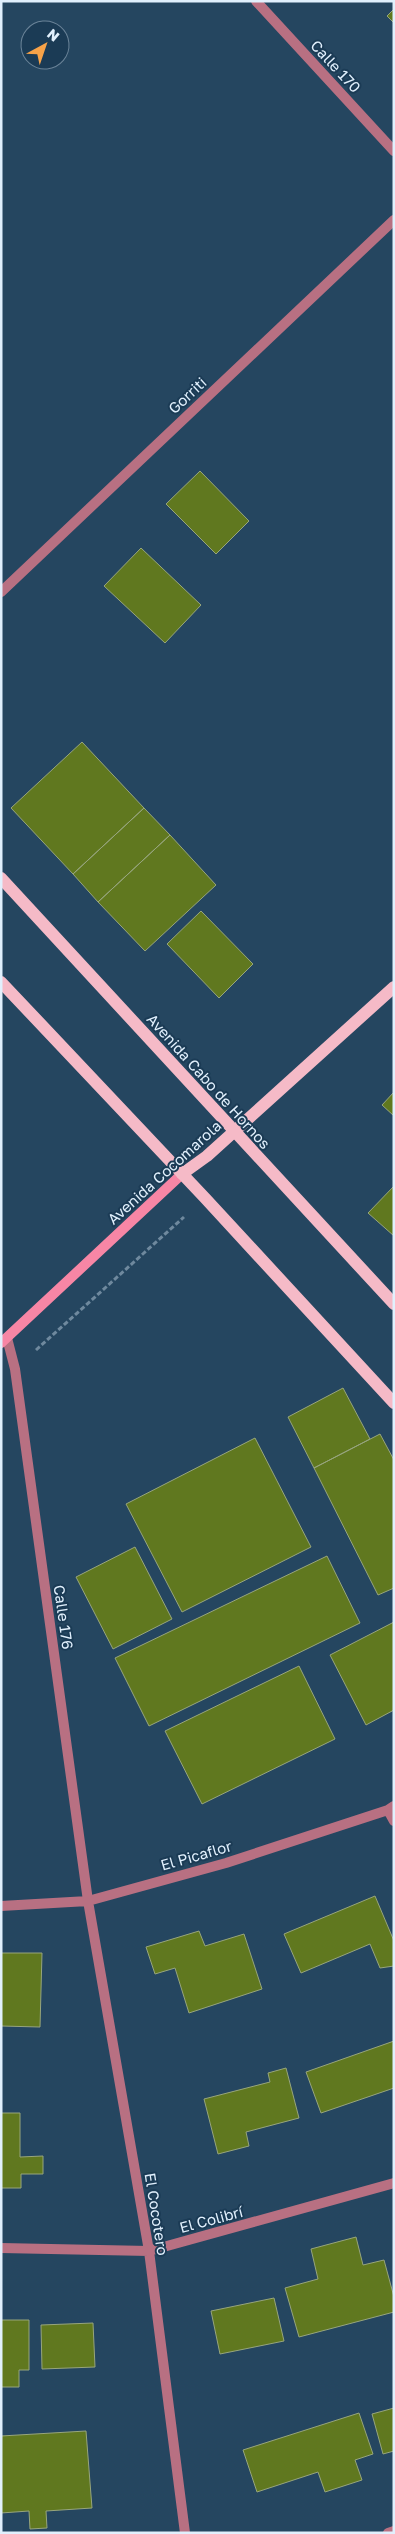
<svg xmlns="http://www.w3.org/2000/svg" width="395" height="2534" font-family="'Golos Text',sans-serif">
	<style>
		.building { fill: #60781f; stroke: #97a57d }
		.lines { fill: none; stroke-linecap: round; stroke-linejoin: round }
		.path { stroke: #6f899e; stroke-width: 3; stroke-dasharray: 5 2.5; stroke-linecap: butt }
		.street { stroke: #b87082; stroke-width: 10 }
		.secondary { stroke: #f786a5; stroke-width: 10 }
		.primary { stroke: #f5bac7; stroke-width: 12 }
		.labels { text-anchor: middle; dominant-baseline: central; stroke-width: 4; stroke-linejoin: round; paint-order: stroke }
		.street-label { font-size: 15px; fill: #e1f0fd; stroke: #1b3b55 }
	</style>
	<rect width="100%" height="100%" fill="#254660"/>
	<!-- building -->
	<path class="building" d="M394 9V23L387 16Z
		M200 471 249 521 216 554 166 504Z
		M141 548 201 605 165 643 104 586Z
		M82 742 144 808 73 874 11 808Z
		M144 808 170 835 98 902 73 874Z
		M170 835 216 885 145 951 98 902Z
		M201 911 253 964 219 998 167 944Z
		M394 1092V1116L382 1105Z
		M394 1186V1236L368 1213Z
		M343 1388 370 1439 314 1468 288 1417Z
		M380 1434 394 1460V1588L378 1595 314 1468Z
		M255 1438 311 1547 182 1612 126 1504Z
		M135 1547 172 1619 113 1649 76 1577Z
		M327 1556 360 1623 149 1726 115 1658Z
		M394 1622V1710L366 1725 330 1655Z
		M299 1666 335 1739 202 1804 165 1731Z
		M375 1896 394 1941V1966L380 1968 370 1944 301 1973 284 1934Z
		M199 1931 205 1946 244 1934 262 1989 189 2013 175 1968 155 1974 146 1947Z
		M1 1953H42L40 2027 1 2026Z
		M394 2041V2088L321 2113 306 2072Z
		M286 2068 299 2118 246 2132 249 2146 218 2154 204 2099 270 2082 268 2073Z
		M1 2113H20V2157L43 2156V2174H21V2188H1Z
		M356 2237 363 2265 384 2260 394 2297V2312L299 2337 285 2288 318 2279 311 2249Z
		M274 2298 284 2341 220 2354 211 2311Z
		M1 2320H29V2370H19V2387H1Z
		M93 2323 95 2367 42 2369 41 2325Z
		M394 2408V2451L383 2454 372 2414Z
		M359 2413 373 2454 355 2460 362 2480 325 2492 318 2472 257 2492 243 2450Z
		M86 2431 92 2508 46 2511 47 2528 30 2529 29 2511 1 2513V2436Z"/>
	<g class="lines">
		<!-- path -->
		<path class="path" d="M36 1350 184 1217"/>
		<!-- street -->
		<path class="street" d="M256 1 394 151
			M1 592 394 220
			M7 1338 15 1369 88 1901 149 2251 185 2533
			M388 1810 394 1821
			M1 1906 88 1901 226 1863 388 1810 394 1806
			M1 2248 149 2251 394 2183
			M388 2533 394 2531"/>
		<!-- secondary -->
		<path class="secondary" d="M1 1343 182 1174"/>
		<!-- primary -->
		<path class="primary" d="M1 878 394 1304
			M1 982 205 1198 394 1403
			M182 1174 207 1156 394 987"/>
	</g>
	<g class="labels">
		<!-- street labels -->
		<g class="street-label">
			<text transform="translate(336 66) rotate(47)">Calle 170</text>
			<text transform="translate(187 395) rotate(-43)">Gorriti</text>
			<text transform="translate(209 1081) rotate(48)">Avenida Cabo de Hornos</text>
			<text transform="translate(164 1172) rotate(-42)">Avenida Cocomarola</text>
			<text transform="translate(64 1617) rotate(82)">Calle 176</text>
			<text transform="translate(196 1855) rotate(-16)">El Picaflor</text>
			<text transform="translate(157 2214) rotate(81)">El Cocotero</text>
			<text transform="translate(211 2219) rotate(-15)">El Colibrí</text>
		</g>
	</g>
	<!-- border -->
	<rect width="395" height="2534" fill="none" stroke="#e1f0fd" stroke-width="5"/>
	<!-- north arrow -->
	<g transform="translate(45 45) rotate(40)"><circle r="24" fill="#1b3b55" stroke="#6a8398"/>
	<path d="M0-4L9 19L0 12L-9 19Z" fill="#f7a248"/>
	<text y="-8" font-size="14" font-weight="bold" text-anchor="middle" fill="#e1f0fd">N</text>
	</g>
</svg>
